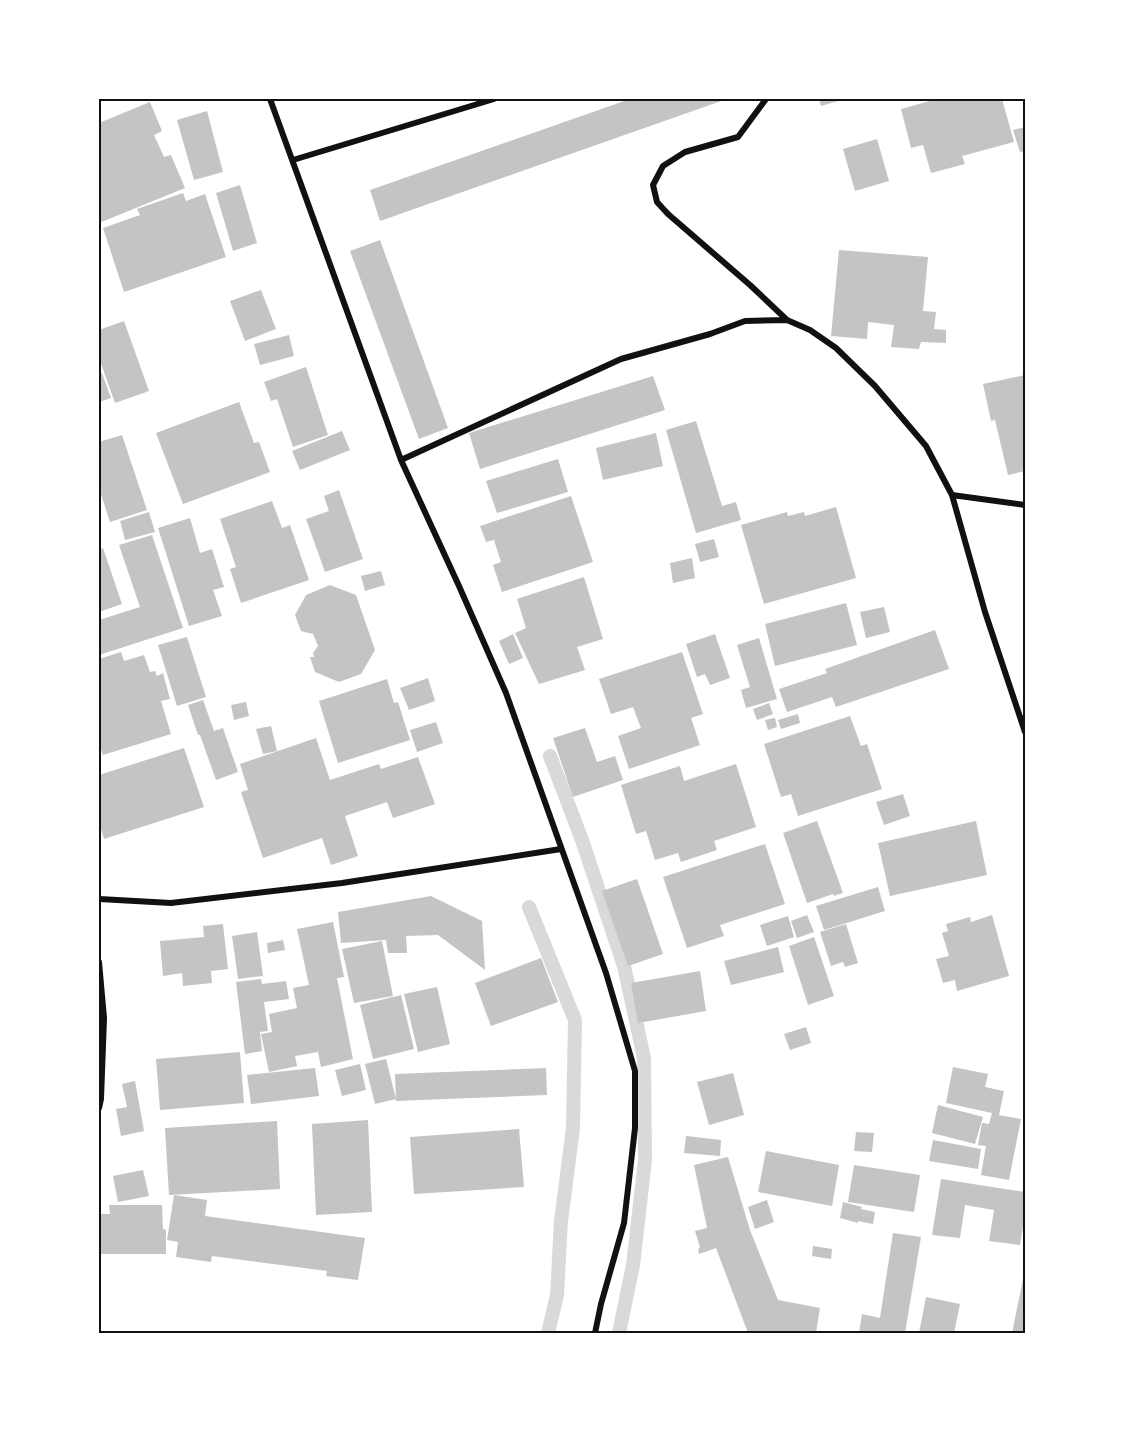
<svg xmlns="http://www.w3.org/2000/svg" width="1124" height="1432" font-family="'Sofia Sans Condensed',sans-serif">
	<style>
		.lines { fill: none; stroke-linecap: round; stroke-linejoin: round }
		.stream { stroke: #d9d9d9; stroke-width: 14 }
		.building { fill: #c4c4c4 }
		.minor { stroke: #111; stroke-width: 6 }
		.neatline { fill: none; stroke: #111; stroke-width: 2 }
	</style>
	<rect width="100%" height="100%" fill="#fff"/>
	<g class="lines">
		<!-- stream -->
		<path class="stream" d="M550 756 582 840 624 966 644 1058 645 1160 633 1265 619 1333
			M529 907 575 1020 573 1128 561 1221 557 1295 548 1333"/>
	</g>
	<!-- building -->
	<path class="building" d="M630 99H727L380 221 370 190Z
		M819 99H842V100L821 106Z
		M937 99H1002L1014 142 962 156 965 164 931 173 923 145 911 148 901 109Z
		M150 102 162 131 154 135 164 157 171 155 185 188 99 223V123Z
		M207 111 223 172 194 180 177 120Z
		M1025 127V151L1020 152 1013 130Z
		M877 139 889 181 855 191 843 149Z
		M240 185 257 243 233 251 216 193Z
		M183 193 186 201 205 194 226 257 124 292 103 228 140 215 137 209Z
		M380 240 448 428 419 439 350 251Z
		M839 250 928 257 923 311 936 312 934 329 946 330V343L921 342 919 349 891 347 894 325 868 322 867 339 831 336Z
		M261 290 276 329 245 341 230 301Z
		M124 321 149 391 115 403 99 358V330Z
		M289 335 294 356 260 365 254 344Z
		M306 367 328 435 293 447 277 399 271 401 264 382Z
		M102 373 111 398 99 402V374Z
		M1025 375V471L1008 475 995 420 991 421 983 384Z
		M653 376 665 410 480 469 469 433Z
		M239 402 254 443 259 442 270 472 183 504 156 433Z
		M696 421 722 506 736 502 741 520 696 533 666 430Z
		M342 431 350 450 300 470 292 451Z
		M656 433 663 466 603 480 596 448Z
		M122 435 147 510 110 522 99 488V442Z
		M558 459 568 492 497 513 486 481Z
		M339 490 363 559 325 572 306 519 329 511 324 496Z
		M571 496 593 562 502 592 493 565 501 562 494 540 486 542 480 526Z
		M272 501 282 528 290 525 309 580 241 603 230 569 236 567 220 519Z
		M836 507 856 578 764 604 741 525 787 512 788 516 804 512 805 516Z
		M149 512 155 532 125 540 120 521Z
		M190 518 200 553 212 549 224 587 213 590 222 616 189 626 158 528Z
		M152 535 183 628 99 655V620L140 607 119 545Z
		M714 539 719 557 700 562 695 544Z
		M103 548 122 604 99 612V550Z
		M692 558 695 578 673 583 670 563Z
		M381 571 385 585 365 591 361 576Z
		M584 577 603 639 577 647 585 670 539 684 515 633 526 628 517 599Z
		M330 585 356 595 375 650 361 674 339 682 315 672 310 657H314L313 653 318 646 313 634 301 631 295 615 306 595Z
		M846 603 857 645 775 666 765 624Z
		M884 607 890 632 866 638 860 612Z
		M935 630 949 669 836 707 832 697 787 712 779 689 827 673 825 669Z
		M513 634 523 658 509 664 499 641Z
		M715 634 730 678 710 685 705 674 697 677 686 644Z
		M187 637 206 697 177 706 158 645Z
		M759 638 777 699 746 708 741 690 750 687 737 645Z
		M121 652 124 661 144 655 150 672 155 671 157 676 163 673 170 699 161 701 171 734 103 755 100 747H99V659Z
		M682 652 703 714 691 718 700 745 629 769 618 736 641 728 633 707 611 714 599 679Z
		M428 678 435 701 409 710 400 688Z
		M387 679 394 703 398 702 410 740 338 763 319 701Z
		M203 700 214 731 223 728 238 772 216 780 200 735H198L188 705Z
		M246 702 249 716 234 720 231 705Z
		M769 703 773 714 757 720 753 709Z
		M798 714 800 723 781 729 778 720Z
		M850 716 861 746 867 744 882 789 798 816 791 794 781 797 764 744Z
		M775 718 777 727 768 730 765 720Z
		M436 722 443 743 417 752 410 730Z
		M271 726 277 751 263 754 256 729Z
		M585 728 597 762 615 756 623 780 573 797 553 738Z
		M316 738 330 780 379 764 381 769 418 757 435 804 393 818 387 802 345 816 358 856 331 865 322 838 263 858 241 792 248 790 240 764Z
		M184 748 204 807 104 839 99 822V775Z
		M736 764 756 827 714 841 717 850 681 862 678 853 655 860 646 831 636 834 621 785 680 766 684 781Z
		M903 794 910 816 884 825 876 802Z
		M817 821 843 893 834 896 833 894 807 903 783 833Z
		M976 821 987 875 890 896 878 843Z
		M765 844 785 904 720 925 724 936 687 948 663 877Z
		M637 879 663 954 628 966 602 891Z
		M878 887 885 911 824 930 816 906Z
		M431 896 482 921 485 970 438 935 406 936 407 953H388L386 940 341 943 338 912Z
		M807 915 814 932 797 938 791 921Z
		M992 915 1009 976 957 991 955 980 943 983 936 959 949 956 942 933 948 931 946 924 970 917 971 922Z
		M788 916 794 937 767 946 760 925Z
		M333 922 344 977 337 978 353 1059 321 1067 318 1052 295 1056 297 1066 269 1072 261 1034 272 1032 269 1014 297 1008 293 988 309 985 297 929Z
		M223 924 228 969 211 971 212 983 183 986 182 973 163 976 160 941 204 937 203 926Z
		M846 924 858 963 845 967 843 962 831 966 820 932Z
		M257 932 263 976 238 979 232 936Z
		M814 937 834 996 808 1005 789 946Z
		M283 940 285 950 268 953 267 943Z
		M382 941 393 996 354 1003 342 949Z
		M778 947 784 972 731 985 724 961Z
		M541 958 558 1002 491 1026 475 983Z
		M700 971 706 1011 638 1023 631 983Z
		M261 979 262 984 286 981 289 999 264 1002 268 1031 260 1032 262 1051 245 1054 236 982Z
		M437 987 450 1044 418 1052 404 994Z
		M401 995 414 1049 373 1059 360 1005Z
		M806 1027 811 1043 790 1050 784 1034Z
		M240 1052 244 1103 160 1110 156 1059Z
		M386 1059 396 1099 375 1104 365 1064Z
		M360 1064 366 1090 342 1096 335 1070Z
		M953 1067 988 1074 985 1087 1004 1091 999 1115 1021 1119 1009 1180 981 1175 986 1146 978 1145 982 1123 989 1124 992 1113 946 1103Z
		M315 1068 319 1096 251 1104 247 1075Z
		M546 1068 547 1095 396 1101 395 1074Z
		M733 1073 744 1115 709 1125 697 1082Z
		M135 1081 144 1131 121 1136 116 1109 127 1107 122 1084Z
		M938 1105 983 1117 975 1144 932 1133Z
		M368 1120 372 1212 316 1215 312 1124Z
		M277 1121 280 1189 169 1195 165 1128Z
		M519 1129 524 1187 414 1194 410 1137Z
		M856 1132 874 1133 872 1152 854 1151Z
		M686 1136 721 1140 720 1156 684 1153Z
		M933 1140 981 1149 978 1169 929 1161Z
		M766 1151 839 1165 832 1206 758 1192Z
		M728 1157 750 1230 778 1300 820 1308 816 1333H748L716 1248 699 1254 698 1250 700 1247 695 1231 707 1228 694 1165Z
		M854 1165 920 1175 914 1212 848 1202Z
		M143 1170 149 1196 118 1202 113 1176Z
		M941 1179 1025 1192V1215L1020 1245 989 1241 994 1210 965 1205 960 1238 932 1235Z
		M174 1195 207 1200 205 1216 365 1238 358 1280 326 1276 327 1271 212 1256 211 1262 176 1257 178 1242 167 1240Z
		M767 1200 774 1222 755 1229 748 1207Z
		M843 1202 862 1207 861 1209 875 1212 873 1224 858 1221V1223L840 1218Z
		M109 1205H162L163 1229 166 1230V1254H99V1214H110Z
		M893 1233 921 1237 905 1333H859L862 1314 880 1318Z
		M813 1246 832 1249 831 1259 812 1256Z
		M1023 1279H1025V1333H1012Z
		M926 1297 960 1304 954 1333H919Z"/>
	<g class="lines">
		<!-- minor -->
		<path class="minor" d="M270 99 401 460 459 586 506 693 606 973 635 1071V1128L624 1223 601 1304 595 1333
			M766 99 738 137 685 152 663 166 653 185 657 202 668 214 750 285 787 320
			M293 160 494 99
			M401 460 621 359 710 334 745 321 787 320 810 330 836 348 875 386 926 446 952 495 985 612 1025 732
			M952 495 1025 505
			M99 899 171 903 342 883 561 849
			M99 962 104 1018 101 1099 99 1108"/>
	</g>
	<!-- border -->
	<rect width="1124" height="1432" fill="none" stroke="#ffffff" stroke-width="201"/>
	<rect x="100" y="100" width="924" height="1232" class="neatline"/>
</svg>
